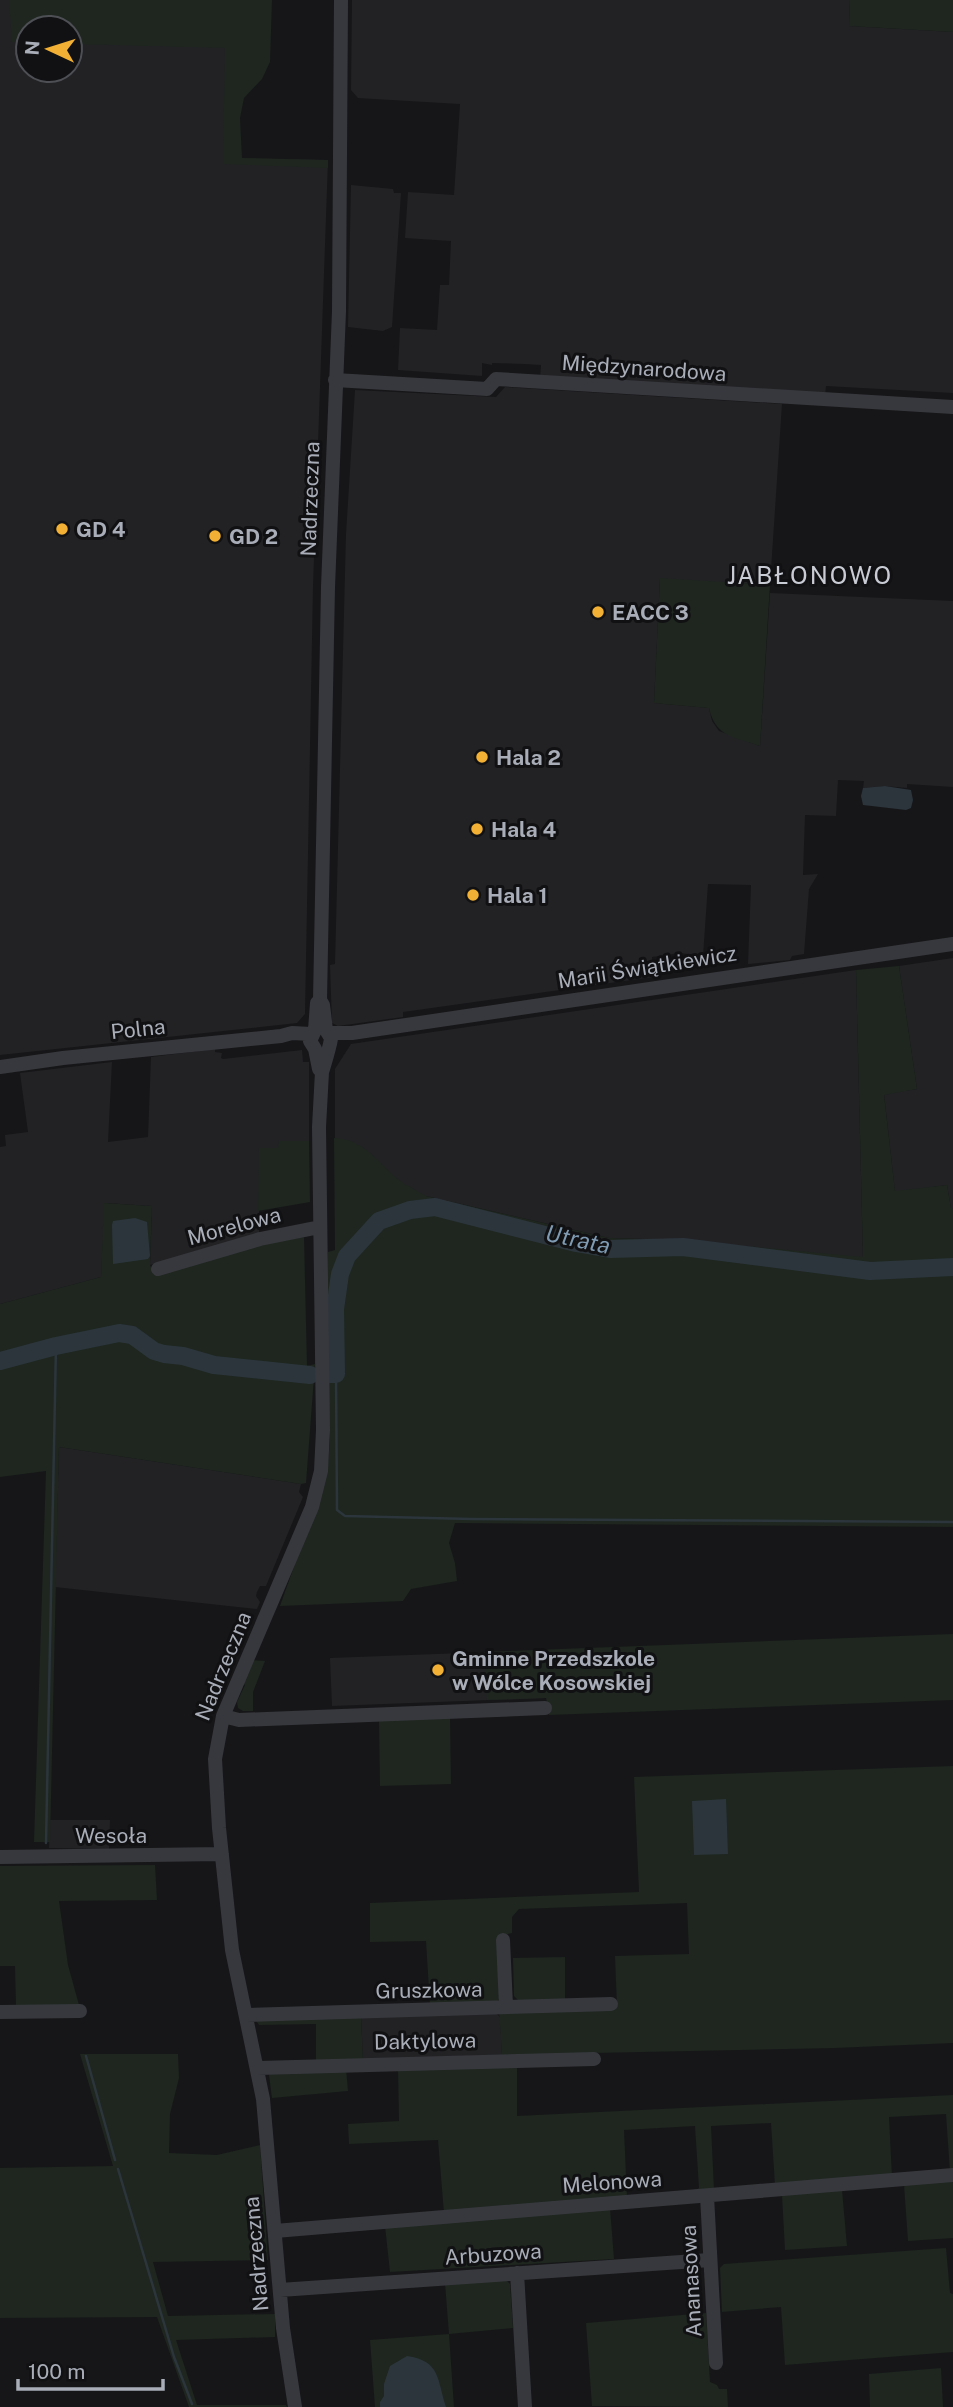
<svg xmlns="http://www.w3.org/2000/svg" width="953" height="2407" font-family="'Public Sans',sans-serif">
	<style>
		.built { fill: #222225; fill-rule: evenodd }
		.green { fill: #1e261f }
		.water { fill: #2c353c }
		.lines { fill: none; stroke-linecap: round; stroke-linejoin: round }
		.stream { stroke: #2c353c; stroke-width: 2.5 }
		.river { stroke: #2c353c; stroke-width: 18 }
		.minor { stroke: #37383d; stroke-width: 14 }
		.poi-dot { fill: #f2b134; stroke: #111113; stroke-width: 2.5 }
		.labels { text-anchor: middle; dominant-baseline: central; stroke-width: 6; stroke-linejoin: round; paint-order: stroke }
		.street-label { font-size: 21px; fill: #a8adb8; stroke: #111113 }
		.poi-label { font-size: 21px; font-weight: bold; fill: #a8adb8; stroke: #111113; text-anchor: start }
		.water-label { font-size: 23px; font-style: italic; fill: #7f9bb3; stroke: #111113 }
		.quarter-label { font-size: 24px; letter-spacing: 2px; fill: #c9ccd4; stroke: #111113 }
	</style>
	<rect width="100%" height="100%" fill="#161618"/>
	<!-- built -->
	<path class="built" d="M0 0H234V158L328 160 313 586 305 1014 297 1023 0 1055ZM28 28H70V70H28Z
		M352 0H850L849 26 953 32V393L826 386 825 396 540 380 541 365 525 364 492 363V365L482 363V376L398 370 400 328 437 330 440 285H449L451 241 405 238 408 192 454 195 460 104 358 98 351 90Z
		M351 185 393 189 394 193H401L392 327 383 331 348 327Z
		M505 387 782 404 770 585 660 579 654 703 709 708 712 721 719 731 760 746 770 593 953 601V787L907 784V788L885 786 863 788 864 781 838 780 836 816 805 815 803 875 818 874 809 889 804 954 792 956 790 960 748 964 751 885 708 884 703 956 680 953 652 957 653 977 403 1012V1017L338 1026 332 1023 330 965 335 964 346 534 355 390 496 397Z
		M953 958V1209H951L947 1185 895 1192 884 1094 917 1089 899 966Z
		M856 970 863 1258 680 1240 609 1238 426 1196 335 1250V1069L351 1044Z
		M215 1049V1052L222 1053 221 1058 223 1059 302 1050 303 1062H309V1141H279V1148H259V1236L150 1265 152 1206 105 1203 101 1277 0 1304V1147L6 1146 5 1135 28 1132 20 1073 112 1062 108 1142 148 1137 151 1057Z
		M59 1447 301 1484 299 1492 303 1497 266 1586H260L257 1592 256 1596 260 1602 257 1609 55 1587Z
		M546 1650V1698L332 1706 330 1658Z
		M50 1820H110L109 1849 49 1848Z
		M495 2012 500 2017 502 2055 363 2059 361 2016Z"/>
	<!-- green -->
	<path class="green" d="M9 0H272L270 62 262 79 244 98 240 118 242 158 328 160V168L223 164 225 48 70 44V28H28V42H12Z
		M850 0H953V32L849 26Z
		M660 578 770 585 760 746C735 737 716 738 709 708L654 703Z
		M899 966 917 1089 884 1095 895 1191 947 1185 951 1208 953 1209V1527L455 1523 449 1543 455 1563 457 1581 411 1589 403 1601 280 1606 327 1474 330 1440 327 1347 328 1252 335 1250 334 1138C367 1139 378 1165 402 1182 409 1187 418 1191 426 1196L609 1238 680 1240 863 1257 856 970Z
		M279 1141H309L310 1202 258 1211 259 1148H278Z
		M104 1203 152 1206 150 1265 154 1274 259 1245 304 1237 307 1366 315 1364 306 1483 301 1484 59 1447 50 1842H34L46 1471 0 1477V1304L101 1277Z
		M953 1634V1700L549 1715 546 1698 487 1700 483 1652Z
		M250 1660 265 1661 253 1692V1711H243L238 1708 237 1702 245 1685 241 1683Z
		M450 1717 451 1784 380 1786 379 1721Z
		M953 1766V2043L835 2048 502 2055 499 2010 617 2007 615 1956 689 1954 687 1903 519 1909 512 1917V1933L499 1936V1999L496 2004 430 2006 426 1941 370 1942V1903L639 1892 634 1777Z
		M155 1865 157 1900 59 1901 68 1965 79 2005 16 2006 15 1966H0V1866Z
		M565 1957V1999L519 2001 514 1996 513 1958Z
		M361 2016 363 2059 316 2060V2024L259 2025 255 2019Z
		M80 2054H178L179 2078 170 2114 169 2153 217 2155 260 2145 268 2260 153 2262 168 2316 275 2314V2337L176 2340 197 2405H286L287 2407H189L157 2317 0 2318V2168L113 2166Z
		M517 2064V2116L953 2095V2172H950L946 2114 889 2117 892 2177 775 2185 771 2123 711 2126 714 2190 695 2192 699 2188 695 2126 624 2130 627 2198 444 2213 438 2140 349 2144 348 2124 399 2121 398 2067Z
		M346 2068 348 2091 272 2098 269 2075 273 2070Z
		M953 2181V2238L908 2241 904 2185Z
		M842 2190 847 2246 785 2250 782 2195Z
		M610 2208 614 2259 390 2272 385 2226Z
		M946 2248 950 2293 953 2294V2352L785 2365 781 2307 722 2312 720 2268 724 2264Z
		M504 2278 510 2284 513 2328 449 2334 454 2407H375L370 2340 449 2334 445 2283Z
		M706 2313 710 2382 717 2385 719 2389H727L728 2407 592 2406 586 2323Z
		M941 2368 943 2407H870L869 2374Z"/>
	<!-- water -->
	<path class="water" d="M885 786 911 790 913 800 911 808 906 810 863 805 861 796 863 788Z
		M135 1218 147 1222 150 1256 148 1259 113 1264 112 1225 113 1221Z
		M726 1799 728 1854 694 1855 692 1801Z
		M407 2356C441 2361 437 2380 446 2407H380V2402L384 2396V2384L390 2366Z"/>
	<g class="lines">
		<!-- stream -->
		<path class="stream" d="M336 1374 337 1510 345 1516 471 1519 953 1522
			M46 1843 56 1346
			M86 2056 115 2160
			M118 2169 174 2357 192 2404"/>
		<!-- river -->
		<path class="river" d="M0 1361 56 1346 119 1333 132 1335 154 1351 164 1354 183 1356 214 1365 310 1375
			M330 1374H336L335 1309 340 1274 347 1256 379 1221 410 1210 435 1207 576 1243 610 1249 683 1247 870 1271 953 1267"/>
		<!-- minor -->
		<path class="minor" d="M335 380 487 389 496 379 953 407
			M329 1033H352L953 944
			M0 1067 63 1058 281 1036 292 1033 311 1034
			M322 1072 319 1069 315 1049 310 1041 315 1030 317 1003 320 1000 328 587 339 311 341 0
			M158 1269 260 1239 320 1227
			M223 1716 239 1720 545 1708
			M0 1857 222 1854
			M503 1940 506 2006
			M0 2012 80 2011
			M247 2015 611 2004
			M258 2068 594 2059
			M707 2196 716 2363
			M275 2231 953 2175
			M517 2273 525 2407
			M280 2290 710 2260
			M295 2407 283 2328 263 2099 232 1950 219 1828 215 1759 223 1716 312 1507 321 1471 323 1430 319 1127 322 1072C323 1069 331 1043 331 1038L326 1030 323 1005 320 1000"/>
	</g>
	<!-- markers -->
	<g class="poi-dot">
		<circle cx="62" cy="529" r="7"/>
		<circle cx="215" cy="536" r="7"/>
		<circle cx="598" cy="612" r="7"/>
		<circle cx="482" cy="757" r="7"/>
		<circle cx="477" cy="829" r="7"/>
		<circle cx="473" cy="895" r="7"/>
		<circle cx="438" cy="1670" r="7"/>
	</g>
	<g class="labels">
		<!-- street labels -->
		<g class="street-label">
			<text transform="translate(644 368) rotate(4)">Międzynarodowa</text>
			<text transform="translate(310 499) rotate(-88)">Nadrzeczna</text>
			<text transform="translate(647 967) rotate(-9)">Marii Świątkiewicz</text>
			<text transform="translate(138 1029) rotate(-6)">Polna</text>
			<text transform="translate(234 1226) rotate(-15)">Morelowa</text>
			<text transform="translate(223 1666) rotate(-68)">Nadrzeczna</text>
			<text x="111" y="1835">Wesoła</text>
			<text transform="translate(429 1990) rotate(-1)">Gruszkowa</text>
			<text transform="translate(425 2041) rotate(-1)">Daktylowa</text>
			<text transform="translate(612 2182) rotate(-4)">Melonowa</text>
			<text transform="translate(256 2254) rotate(-95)">Nadrzeczna</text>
			<text transform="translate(493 2254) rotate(-4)">Arbuzowa</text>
			<text transform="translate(691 2281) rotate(-93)">Ananasowa</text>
		</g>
		<!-- poi labels -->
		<g class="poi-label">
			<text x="76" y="529">GD 4</text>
			<text x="229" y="536">GD 2</text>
			<text x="612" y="612">EACC 3</text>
			<text x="496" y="757">Hala 2</text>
			<text x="491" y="829">Hala 4</text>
			<text x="487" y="895">Hala 1</text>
			<text x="452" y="1658">Gminne Przedszkole<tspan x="452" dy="24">w Wólce Kosowskiej</tspan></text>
		</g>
		<!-- water labels -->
		<g class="water-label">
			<text transform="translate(578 1239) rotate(12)">Utrata</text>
		</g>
		<!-- quarter labels -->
		<g class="quarter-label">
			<text x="810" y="575">JABŁONOWO</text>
		</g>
	</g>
	<!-- north arrow -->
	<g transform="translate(49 49) rotate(274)"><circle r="33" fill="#111113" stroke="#4d4f55" stroke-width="2"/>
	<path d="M0-5L12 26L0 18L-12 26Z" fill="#f2b134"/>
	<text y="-10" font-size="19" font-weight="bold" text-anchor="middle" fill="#a8adb8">N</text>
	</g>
	<!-- scale -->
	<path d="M18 2379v10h145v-10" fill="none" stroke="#a8adb8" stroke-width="3.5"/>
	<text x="28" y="2379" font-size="21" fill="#a8adb8" stroke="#111113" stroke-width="5" paint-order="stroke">100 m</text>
</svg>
